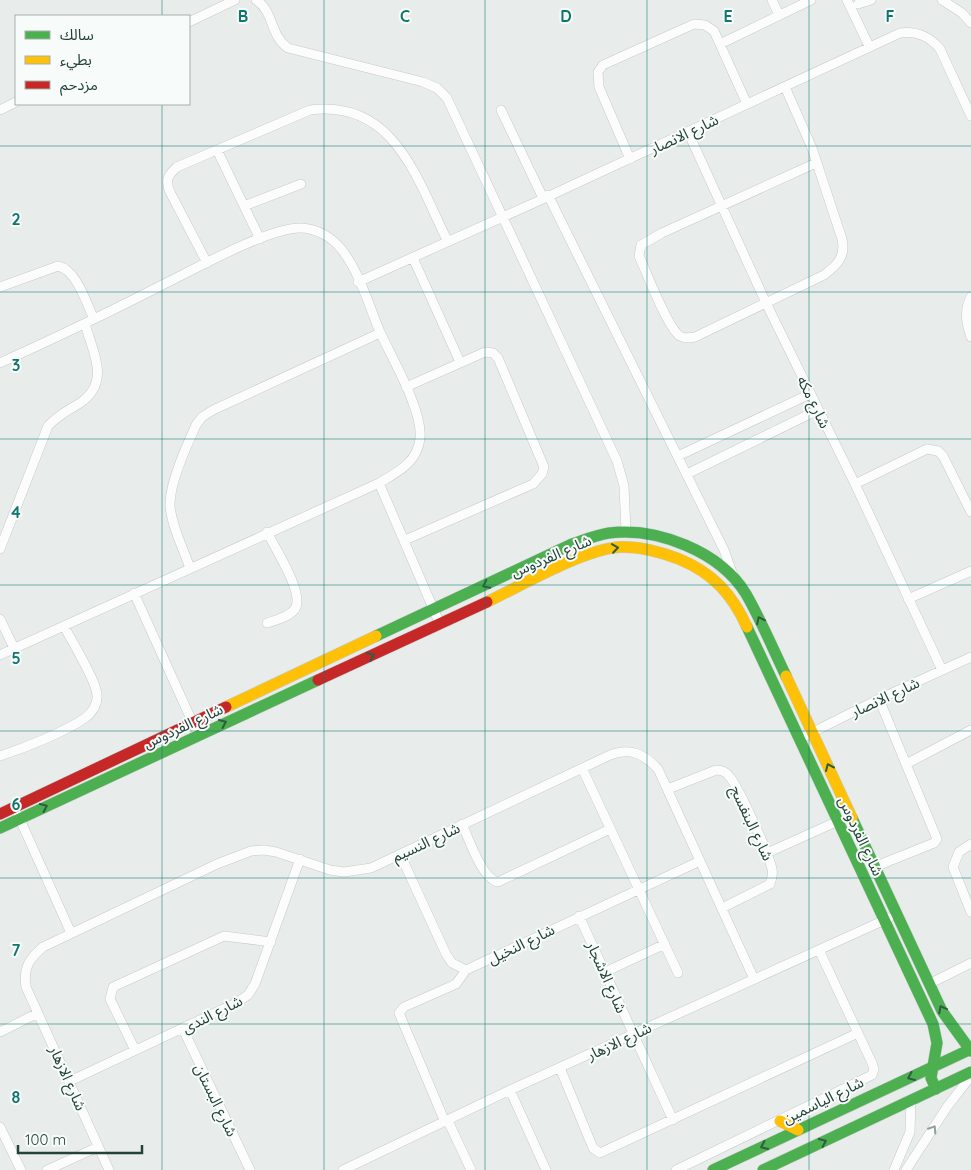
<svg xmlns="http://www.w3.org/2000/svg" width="971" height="1170" font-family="Quicksand,'Noto Sans Arabic',sans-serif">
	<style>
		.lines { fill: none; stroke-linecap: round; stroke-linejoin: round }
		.street-casing { stroke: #c5cac8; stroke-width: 10 }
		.fast-casing { stroke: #c3cbc8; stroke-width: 12 }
		.slow-casing { stroke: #c3cbc8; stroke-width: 12 }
		.jam-casing { stroke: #c3cbc8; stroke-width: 12 }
		.street { stroke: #fcfcfc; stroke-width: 9 }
		.fast { stroke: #4caf50; stroke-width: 11 }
		.slow { stroke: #ffc107; stroke-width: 11 }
		.jam { stroke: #c62828; stroke-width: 11 }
		.oneway { stroke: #2e5d40 }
		.oneway2 { stroke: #909f9b }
		.grid { fill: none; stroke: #0f766e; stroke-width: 1; stroke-opacity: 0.55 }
		.labels { text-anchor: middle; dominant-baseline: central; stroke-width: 4; stroke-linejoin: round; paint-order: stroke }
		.street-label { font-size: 15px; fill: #24423a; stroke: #f7fbf9 }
		.grid-label { font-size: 16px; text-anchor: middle; font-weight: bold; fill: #0f766e; stroke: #f7fbf9; stroke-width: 4; stroke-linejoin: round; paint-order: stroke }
	</style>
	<rect width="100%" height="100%" fill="#e8edeb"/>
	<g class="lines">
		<!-- street casing -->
		<g class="street-casing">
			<path id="street" d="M256 0C274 11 270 36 288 48L423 82 437 88 447 98 617 461 624 486 626 532
				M772 0 779 15
				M847 0 869 46
				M942 0 962 13 971 23
				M858 4 871 0
				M189 22 235 0
				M720 44 811 0
				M785 87 812 148 842 239C846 257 837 265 824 275L695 337C690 338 685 339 680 336 668 329 646 271 639 256L641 245 662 233 816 163
				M0 110 16 102
				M501 110 543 198
				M688 132 766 303 855 484 942 670
				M217 150 260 239
				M630 159 599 87 598 72 603 65 694 24 705 25 714 31 747 104
				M548 195 724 550 734 578
				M244 206 301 184
				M413 258 460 362
				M207 263 170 192C165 180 168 175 177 167L310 110C395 99 417 180 448 242
				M358 282 534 203 900 33C917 31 929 36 940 49L971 116
				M0 287 58 266C77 270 86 303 94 319
				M971 297C964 310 966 323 971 337
				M0 363C55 338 110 312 164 284 195 269 268 228 300 228 316 228 332 237 342 250 360 273 369 306 380 332 392 358 423 411 420 438 418 462 398 472 379 483L0 655
				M678 456 810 394
				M687 474 818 410
				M379 483 439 622
				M855 484 927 449 938 451 943 456 971 512
				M405 540 533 484 542 474 544 467 498 358 493 353 485 352 406 387
				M0 549 48 426C58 415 69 410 80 403 111 382 93 353 85 324
				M190 568C183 548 172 527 170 506 169 484 187 445 196 425L202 417 213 410 380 333
				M134 593 195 728
				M908 599 971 571
				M0 619 14 648
				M267 623C276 620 289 617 295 609 305 594 275 548 267 532
				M799 739 879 699 971 657
				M0 756C24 748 65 732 85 718 92 713 98 704 97 695 97 682 71 640 64 626
				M908 763 971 730
				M582 768 678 973
				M668 789 716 770C721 770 726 772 729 776 739 787 769 854 772 869 773 874 772 879 770 884L722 908
				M18 815 71 933
				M462 824C469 839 482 879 498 882L610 829
				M971 844 959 852 953 867 971 912
				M767 853 838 821
				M400 854 446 954 452 963 466 970 700 861
				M874 867 934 843 937 839 879 699
				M579 916 673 1120
				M605 972 665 944
				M929 984 971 963
				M183 1029 250 1170
				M0 1032 38 1013
				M135 1050 110 999 113 987 224 936 271 942
				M560 1068 593 1148 600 1153 858 1033
				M70 1081 236 1003 248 995 255 984 300 859
				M510 1090 546 1170
				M448 1121 471 1170
				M445 1122 399 1013 404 1007 456 984 466 970
				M0 1127 21 1170
				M47 1170 98 1147
				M109 1170 26 987C23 968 29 959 43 947L217 864 251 851 264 850 276 852 330 870 344 872 371 868 610 755C630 747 644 754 658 769L754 979
				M343 1170 510 1090 889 918
				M676 1170 872 1075 874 1069 872 1063 819 950
				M894 1170 910 1132 911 1101
				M906 1170 947 1107 971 1076"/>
		</g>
		<!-- fast casing -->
		<g class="fast-casing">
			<path id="fast" d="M747 627 933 1024 937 1043 931 1078 936 1089
				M376 636 572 544C584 540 596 535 609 533 656 527 720 551 746 594 761 620 773 649 786 676
				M852 818 942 1011 971 1051
				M0 828 318 680
				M713 1170 971 1049
				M763 1170 971 1072"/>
		</g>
		<!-- slow casing -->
		<g class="slow-casing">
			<path id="slow" d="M487 602C522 585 584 549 620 547 640 546 661 552 679 559 713 573 732 594 747 627
				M786 676 852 818
				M226 707 376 636
				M780 1121 798 1130"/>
		</g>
		<!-- jam casing -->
		<g class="jam-casing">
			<path id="jam" d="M318 680 487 602
				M0 814 226 707"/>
		</g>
		<!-- street -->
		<use href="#street" class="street"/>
		<!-- fast -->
		<use href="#fast" class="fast"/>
		<!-- slow -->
		<use href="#slow" class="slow"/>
		<!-- jam -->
		<use href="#jam" class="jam"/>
	</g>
	<!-- one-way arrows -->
	<defs><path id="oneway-chevron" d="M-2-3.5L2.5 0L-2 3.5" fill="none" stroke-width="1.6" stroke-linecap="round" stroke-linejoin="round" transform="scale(1.25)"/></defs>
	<g class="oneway">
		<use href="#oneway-chevron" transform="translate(615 548) rotate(-8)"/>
		<use href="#oneway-chevron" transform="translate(486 585) rotate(154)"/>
		<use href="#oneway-chevron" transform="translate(760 620) rotate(-116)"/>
		<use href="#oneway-chevron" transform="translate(371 656) rotate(-24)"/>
		<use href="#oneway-chevron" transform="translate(223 723) rotate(-24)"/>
		<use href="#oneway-chevron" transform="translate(829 767) rotate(-114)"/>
		<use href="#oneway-chevron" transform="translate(44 807) rotate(-25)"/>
		<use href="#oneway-chevron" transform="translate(942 1009) rotate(-118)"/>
		<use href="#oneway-chevron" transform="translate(911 1077) rotate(156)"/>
		<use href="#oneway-chevron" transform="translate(823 1142) rotate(-25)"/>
		<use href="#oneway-chevron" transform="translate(764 1146) rotate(155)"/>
	</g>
	<use class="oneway2" href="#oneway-chevron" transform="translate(933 1129) rotate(-57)"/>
	<!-- grid -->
	<path class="grid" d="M162 0V16M324 0V1170M485 0V1170M647 0V1170M809 0V1170M162 104V1170M0 146H971M0 292H971M0 439H971M0 585H971M0 731H971M0 878H971M0 1024H971"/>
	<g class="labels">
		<!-- street labels -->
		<g class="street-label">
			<text transform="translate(684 134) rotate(-25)">شارع الانصار</text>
			<text transform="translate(814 402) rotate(64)">شارع مكه</text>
			<text transform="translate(551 556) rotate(-23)">شارع الفردوس</text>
			<text transform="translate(885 697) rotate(-25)">شارع الانصار</text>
			<text transform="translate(183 726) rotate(-25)">شارع الفردوس</text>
			<text transform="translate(752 823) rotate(65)">شارع البنفسج</text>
			<text transform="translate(861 836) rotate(65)">شارع الفردوس</text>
			<text transform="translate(426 842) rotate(-25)">شارع النسيم</text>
			<text transform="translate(521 944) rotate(-26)">شارع النخيل</text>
			<text transform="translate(607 977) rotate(66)">شارع الاشجار</text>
			<text transform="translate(212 1014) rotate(-27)">شارع الندى</text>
			<text transform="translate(619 1041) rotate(-25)">شارع الازهار</text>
			<text transform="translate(68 1078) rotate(66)">شارع الازهار</text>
			<text transform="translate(216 1100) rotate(64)">شارع البستان</text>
			<text transform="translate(823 1100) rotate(-26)">شارع الياسمين</text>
		</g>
	</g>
	<g class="grid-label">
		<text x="243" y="22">B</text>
		<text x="405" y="22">C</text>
		<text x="566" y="22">D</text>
		<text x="728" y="22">E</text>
		<text x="890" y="22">F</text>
		<text x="16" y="225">2</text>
		<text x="16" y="371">3</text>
		<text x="16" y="518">4</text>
		<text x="16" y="664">5</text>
		<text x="16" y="810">6</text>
		<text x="16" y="956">7</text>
		<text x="16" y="1103">8</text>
	</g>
	<!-- legend -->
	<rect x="15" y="15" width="175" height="90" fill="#f7fbf9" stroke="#a3b1ad"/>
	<rect x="25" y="31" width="25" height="8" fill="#4caf50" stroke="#a3b1ad"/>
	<text x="60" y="40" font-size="15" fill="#24423a">سالك</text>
	<rect x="25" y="56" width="25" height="8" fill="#ffc107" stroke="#a3b1ad"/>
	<text x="60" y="65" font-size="15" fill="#24423a">بطيء</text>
	<rect x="25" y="81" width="25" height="8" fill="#c62828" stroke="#a3b1ad"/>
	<text x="60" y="90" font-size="15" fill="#24423a">مزدحم</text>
	<!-- scale -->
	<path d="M18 1145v8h124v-8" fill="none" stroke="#24423a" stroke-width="2.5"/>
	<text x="25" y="1145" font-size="15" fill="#24423a" stroke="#f7fbf9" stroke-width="4" paint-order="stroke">100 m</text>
</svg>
